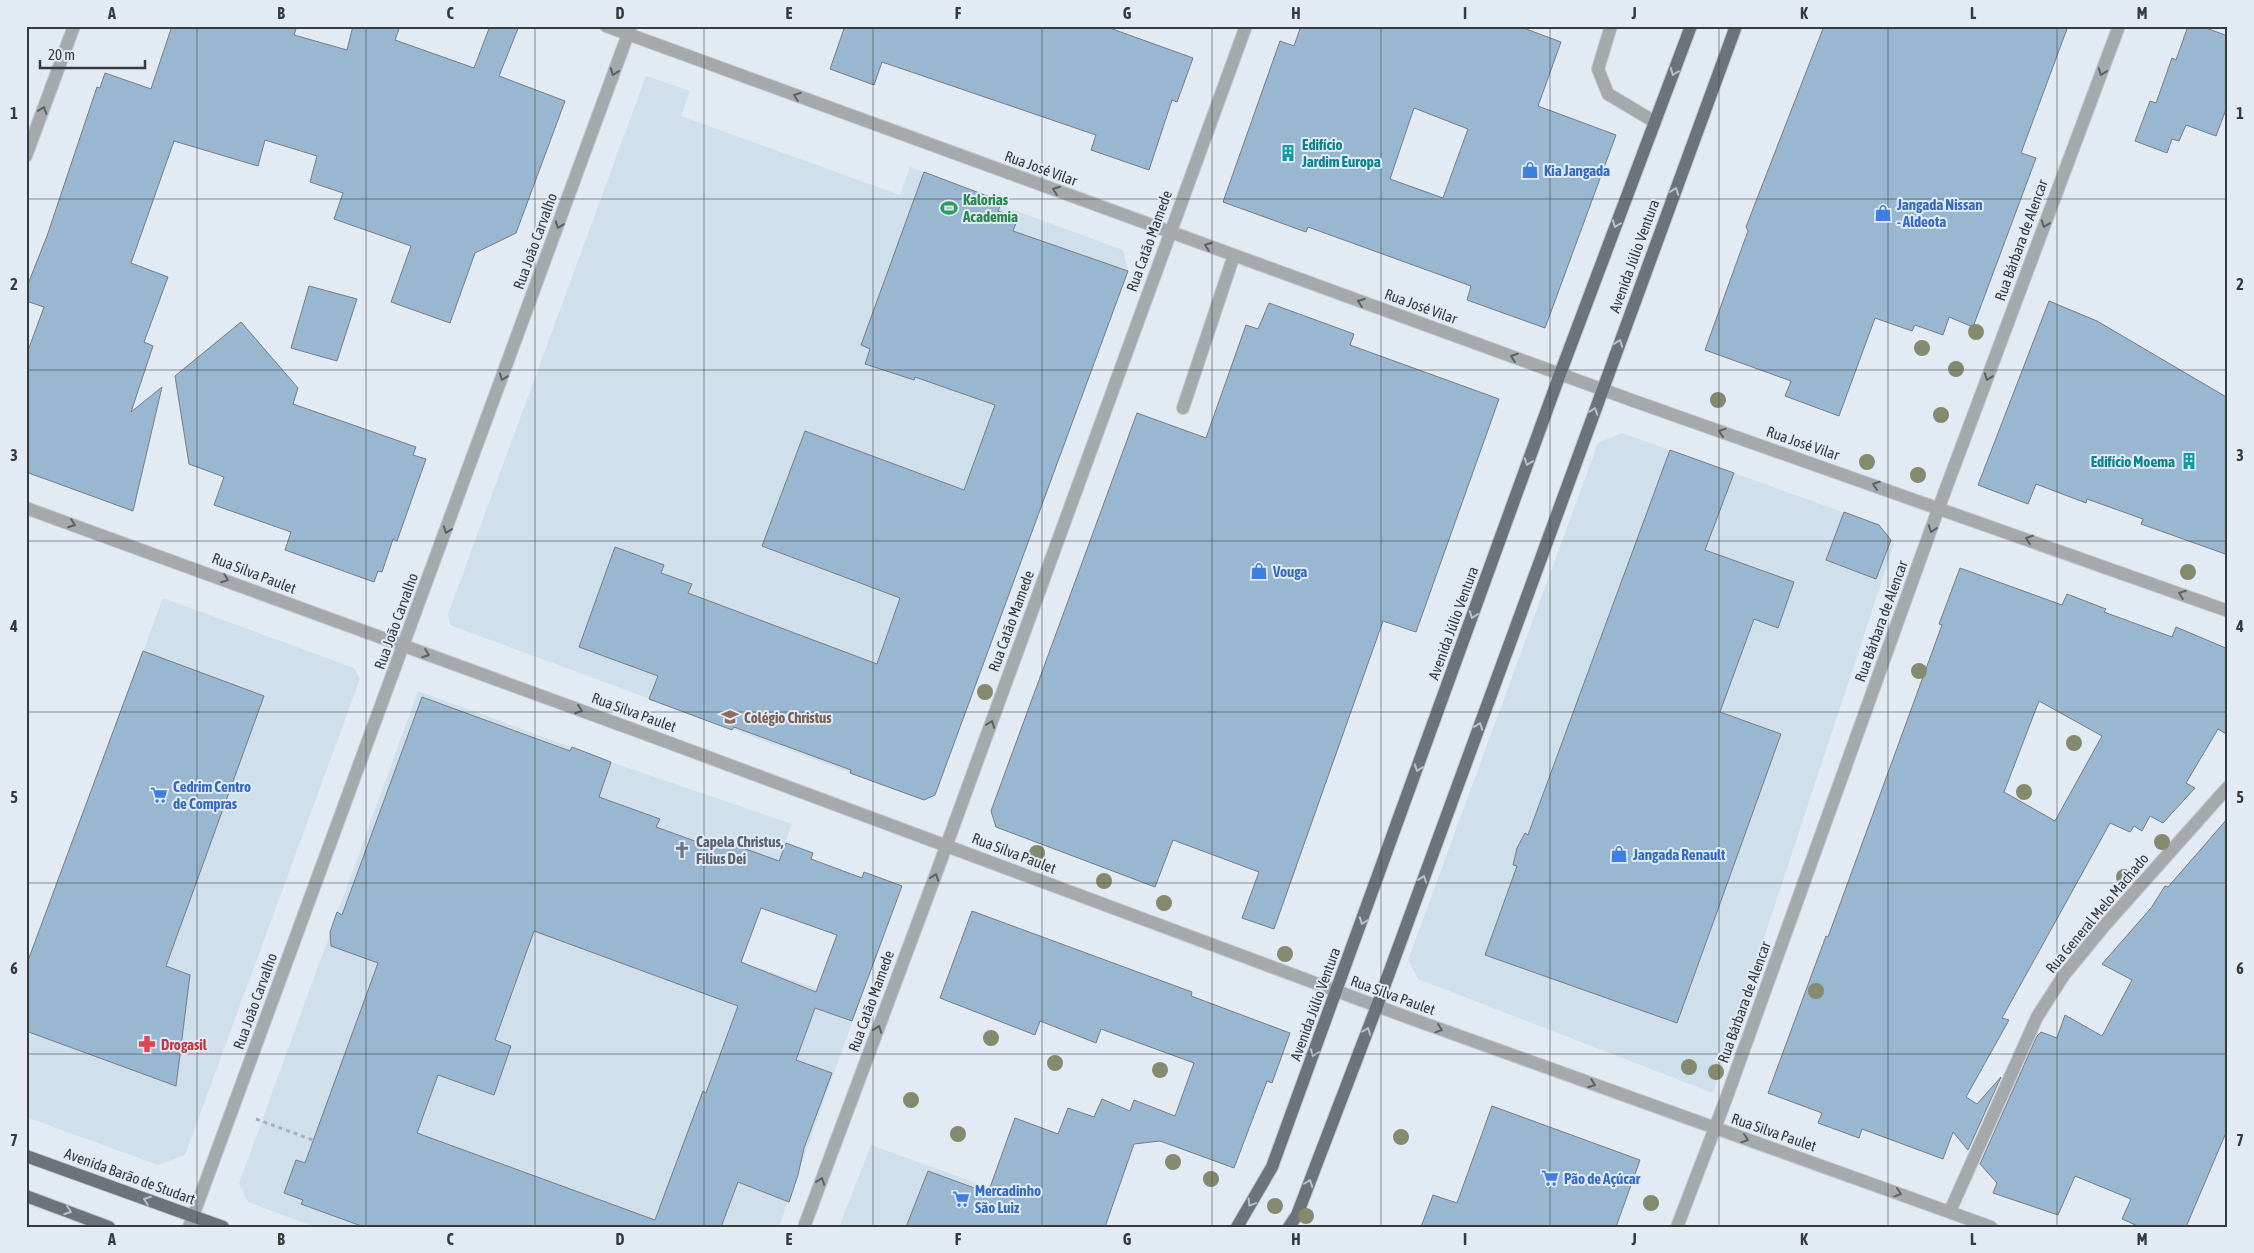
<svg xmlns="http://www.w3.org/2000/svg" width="2254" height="1253" font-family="'Asap Condensed',sans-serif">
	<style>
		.built { fill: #cfdfeb }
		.building { fill: #9ab7d1; stroke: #757d85; fill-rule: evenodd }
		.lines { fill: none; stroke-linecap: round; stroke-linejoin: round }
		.minor-casing { stroke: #c0c8cf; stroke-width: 14 }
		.major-casing { stroke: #c0c8cf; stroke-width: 14 }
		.path { stroke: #a8b0b7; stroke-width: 3; stroke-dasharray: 4 4; stroke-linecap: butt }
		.minor { stroke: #a5a9ac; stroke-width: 12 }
		.major { stroke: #6c7379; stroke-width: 12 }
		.tree { fill: #838a6e }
		.oneway { stroke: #5d6164 }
		.oneway2 { stroke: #b9c1c9 }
		.grid { fill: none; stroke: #363a3d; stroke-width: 1; stroke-opacity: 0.55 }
		.labels { text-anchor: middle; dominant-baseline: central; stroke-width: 4; stroke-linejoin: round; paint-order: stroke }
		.culture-label { font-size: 15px; font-weight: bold; fill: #0d838f; stroke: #e2ebf4; text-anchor: start }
		.street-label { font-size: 15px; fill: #363a3d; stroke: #e2ebf4 }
		.shop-label { font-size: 15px; font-weight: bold; fill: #366cbe; stroke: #e2ebf4; text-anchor: start }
		.leisure-label { font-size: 15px; font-weight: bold; fill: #27864d; stroke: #e2ebf4; text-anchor: start }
		.education-label { font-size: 15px; font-weight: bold; fill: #785e54; stroke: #e2ebf4; text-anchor: start }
		.worship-label { font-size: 15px; font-weight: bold; fill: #5b616d; stroke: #e2ebf4; text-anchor: start }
		.health-label { font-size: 15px; font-weight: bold; fill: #be3a42; stroke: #e2ebf4; text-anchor: start }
		.neatline { fill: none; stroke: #363a3d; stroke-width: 2 }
		.grid-label { font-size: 16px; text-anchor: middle; font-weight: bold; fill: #363a3d }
	</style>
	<rect width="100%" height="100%" fill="#e2ebf4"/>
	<!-- built -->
	<path class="built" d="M646 76 690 91 681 116 900 195 910 167 924 172 867 330 989 201 1123 250 1128 271 935 795 924 800 450 625 448 614Z
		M1622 433 1879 525 1894 544 1713 1093 1418 979 1408 960 1598 443Z
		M163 598 354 668 360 679 185 1155 158 1165 26 1117V966Z
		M418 691 611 762 792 824 741 962 859 1003 779 1227H315L248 1202 239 1184Z
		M871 1145 990 1188 1093 1227H839Z"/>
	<!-- building -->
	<path class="building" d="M172 26H297L294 35 347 50 353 26H400L395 40 474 68 490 26H519L499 76 565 101 516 233 475 253 450 323 391 302 411 246 334 219 343 193 310 182 317 156 265 140 258 166 174 141 131 263 168 277 144 342 153 346 131 412 162 387 133 511 26 472V356L44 307 26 301V289L47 236 97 87 100 88 105 73 151 89Z
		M845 26H1104L1193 58 1177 102 1172 100 1149 170 1091 150 1096 135 882 62 874 85 830 69Z
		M1301 26H1518L1561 42 1538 106 1616 135 1545 328 1467 300 1471 286 1308 227 1306 232 1223 202 1280 41 1294 46ZM1414 108 1468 129 1443 198 1390 179Z
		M1824 26H2068L2021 153 2036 158 1973 327 1949 317 1943 335 1915 325 1912 331 1875 318 1839 416 1785 396 1791 381 1705 350 1748 231 1746 227Z
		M2188 26H2200L2228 36V104L2216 136 2186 125 2179 141 2172 139 2167 153 2135 141 2150 101 2156 103 2172 58 2176 60Z
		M924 172 990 197 989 201 1000 206 998 211 1018 218 1013 231 1128 271 935 795 924 800 850 773 851 770 734 727 732 730 649 699 658 676 579 647 615 547 664 565 661 573 692 584 688 593 877 664 900 598 762 546 805 431 964 490 995 405 915 377 914 380 865 364 870 349 861 345Z
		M309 286 357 299 337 361 291 348Z
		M2049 301 2097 321 2228 398V555L2141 524 2143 519 2087 499 2086 503 2036 484 2028 504 1978 485Z
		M1269 303 1354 334 1350 345 1499 399 1416 632 1383 621 1274 929 1242 918 1259 872 1173 840 1155 887 996 827 991 811 1137 413 1206 438 1246 325 1258 329Z
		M241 322 298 388 293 404 416 447 413 455 426 459 397 541 393 539 382 572 378 571 374 582 285 550 291 532 214 505 224 477 189 464 175 376Z
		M1670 450 1734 473 1705 550 1794 582 1778 628 1754 619 1720 712 1781 734 1677 1023 1485 955 1517 866 1513 865 1517 848 1525 833 1528 835Z
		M1844 512 1879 525 1891 540 1876 579 1826 560Z
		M1960 568 2062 605 2067 594 2106 609 2104 612 2172 637 2176 627 2228 649V735L2218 729 2186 783 2195 788 2163 823 2150 816 2142 831 2134 826 2130 832 2110 823 2002 1018 2009 1020 1966 1097 1977 1104 2001 1077 1968 1150 1953 1132 1943 1159 1862 1129 1859 1138 1818 1123 1822 1113 1768 1093 1826 936 1828 937 1942 625 1939 624ZM2039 701 2102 736 2055 821 2004 792Z
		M143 651 264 696 166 966 190 975 176 1086 26 1031V966Z
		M422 697 570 751 572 747 611 762 599 797 660 819 656 827 714 848 718 839 779 861 786 843 813 853 811 859 862 878 864 872 902 886 852 1021 815 1008 796 1060 832 1073 804 1148 798 1175 789 1202 738 1182 721 1227H364L301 1204 303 1200 284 1193 296 1160 305 1163 378 963 331 946 330 932 337 912 342 915ZM761 908 837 935 816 992 741 962ZM534 931 738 1006 706 1093 703 1091 655 1220 417 1133 438 1075 494 1095 511 1046 495 1040Z
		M2228 818V1128L2186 1227H2140L2122 1219 2131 1199 2075 1176 2058 1215 1993 1193 1997 1183 1980 1164 2037 1036 2041 1032 2057 1038 2065 1015 2102 1036 2132 980 2102 964 2151 908 2165 886 2168 887Z
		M972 911 1192 992 1191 996 1290 1033 1272 1083 1267 1081 1234 1168 1160 1141 1134 1144 1105 1227H906L928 1171 988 1193 1015 1118 1058 1134 1068 1108 1094 1117 1102 1099 1130 1111 1134 1100 1175 1116 1194 1063 1101 1029 1096 1043 1040 1021 1035 1035 940 998Z
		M1492 1106 1640 1160 1616 1227H1421L1433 1195 1457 1203Z"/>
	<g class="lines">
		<!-- minor casing -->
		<g class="minor-casing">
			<path id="minor" d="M606 26 1634 401 2228 611
				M1611 26 1598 69 1608 94 1655 122
				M26 156 74 26
				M1183 408 1234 255
				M26 508 651 736 1412 1019 1991 1227
				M1950 1211 2037 1017 2064 975 2105 925 2228 787
				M189 1227 631 26
				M804 1227 936 874 1246 26
				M1677 1227 1726 1099 1939 507 2119 26"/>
		</g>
		<!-- major casing -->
		<g class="major-casing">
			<path id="major" d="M26 1156 223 1227
				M26 1196 109 1227
				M1237 1227 1272 1167 1560 374 1691 26
				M1289 1227 1297 1215 1377 1006 1736 26"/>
		</g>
		<!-- path -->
		<path class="path" d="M256 1119 313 1140"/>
		<!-- minor -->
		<use href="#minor" class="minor"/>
		<!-- major -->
		<use href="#major" class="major"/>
	</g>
	<!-- trees -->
	<g class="tree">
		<circle cx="1976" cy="332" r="8"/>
		<circle cx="1922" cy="348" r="8"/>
		<circle cx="1956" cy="369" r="8"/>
		<circle cx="1718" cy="400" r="8"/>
		<circle cx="1941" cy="415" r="8"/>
		<circle cx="1867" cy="462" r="8"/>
		<circle cx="1918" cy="475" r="8"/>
		<circle cx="2188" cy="572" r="8"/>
		<circle cx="1919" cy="671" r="8"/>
		<circle cx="985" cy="692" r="8"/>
		<circle cx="2074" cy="743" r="8"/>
		<circle cx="2024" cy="792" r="8"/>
		<circle cx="2162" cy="842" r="8"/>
		<circle cx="1037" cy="853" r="8"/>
		<circle cx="2124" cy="877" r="8"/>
		<circle cx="1104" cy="881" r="8"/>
		<circle cx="1164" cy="903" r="8"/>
		<circle cx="1285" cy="954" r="8"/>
		<circle cx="1816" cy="991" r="8"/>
		<circle cx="991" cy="1038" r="8"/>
		<circle cx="1055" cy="1063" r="8"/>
		<circle cx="1689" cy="1067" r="8"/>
		<circle cx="1160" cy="1070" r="8"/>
		<circle cx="1716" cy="1072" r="8"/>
		<circle cx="911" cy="1100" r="8"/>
		<circle cx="958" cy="1134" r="8"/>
		<circle cx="1401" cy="1137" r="8"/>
		<circle cx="1173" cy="1162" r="8"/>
		<circle cx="1211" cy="1179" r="8"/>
		<circle cx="1651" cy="1203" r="8"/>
		<circle cx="1275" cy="1206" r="8"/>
		<circle cx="1306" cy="1216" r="8"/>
	</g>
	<!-- one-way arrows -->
	<defs><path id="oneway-chevron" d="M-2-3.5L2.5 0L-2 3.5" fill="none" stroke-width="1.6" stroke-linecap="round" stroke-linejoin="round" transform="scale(1.25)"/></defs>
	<g class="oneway">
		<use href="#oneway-chevron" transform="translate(614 72) rotate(110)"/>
		<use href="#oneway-chevron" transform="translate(2102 72) rotate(110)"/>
		<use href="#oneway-chevron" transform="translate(797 96) rotate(-160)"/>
		<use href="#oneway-chevron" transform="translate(43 110) rotate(-70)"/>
		<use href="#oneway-chevron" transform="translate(1056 190) rotate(-160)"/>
		<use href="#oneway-chevron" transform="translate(2045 224) rotate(110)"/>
		<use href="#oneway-chevron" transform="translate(559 225) rotate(110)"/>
		<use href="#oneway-chevron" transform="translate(1208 246) rotate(-160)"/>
		<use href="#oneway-chevron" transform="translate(1361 302) rotate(-160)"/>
		<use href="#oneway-chevron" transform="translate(1514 357) rotate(-160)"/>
		<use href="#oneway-chevron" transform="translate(503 377) rotate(110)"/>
		<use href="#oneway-chevron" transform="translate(1988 377) rotate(110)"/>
		<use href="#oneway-chevron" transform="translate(1722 432) rotate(-161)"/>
		<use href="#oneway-chevron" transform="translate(1876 485) rotate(-161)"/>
		<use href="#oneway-chevron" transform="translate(72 524) rotate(20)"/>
		<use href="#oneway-chevron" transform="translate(1932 529) rotate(110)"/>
		<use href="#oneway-chevron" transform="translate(447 530) rotate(110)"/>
		<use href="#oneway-chevron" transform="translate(2029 539) rotate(-160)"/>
		<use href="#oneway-chevron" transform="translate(225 579) rotate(21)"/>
		<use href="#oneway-chevron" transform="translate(2182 594) rotate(-160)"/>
		<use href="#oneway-chevron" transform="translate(426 654) rotate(20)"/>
		<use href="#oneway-chevron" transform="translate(579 710) rotate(20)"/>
		<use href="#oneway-chevron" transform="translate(991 724) rotate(-70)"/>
		<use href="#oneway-chevron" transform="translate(935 877) rotate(-70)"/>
		<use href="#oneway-chevron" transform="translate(878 1029) rotate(-70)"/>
		<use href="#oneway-chevron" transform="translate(1439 1029) rotate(19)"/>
		<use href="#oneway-chevron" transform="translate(1592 1084) rotate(20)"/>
		<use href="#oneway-chevron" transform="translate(1745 1139) rotate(19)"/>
		<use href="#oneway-chevron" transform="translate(821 1181) rotate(-70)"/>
		<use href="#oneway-chevron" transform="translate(1898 1193) rotate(19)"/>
	</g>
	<g class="oneway2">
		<use href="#oneway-chevron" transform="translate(1674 72) rotate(111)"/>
		<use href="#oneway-chevron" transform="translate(1675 191) rotate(-70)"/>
		<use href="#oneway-chevron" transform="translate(1616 224) rotate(111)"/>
		<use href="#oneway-chevron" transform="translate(1619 343) rotate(-70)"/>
		<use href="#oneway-chevron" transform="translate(1594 411) rotate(-71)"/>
		<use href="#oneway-chevron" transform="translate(1528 462) rotate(110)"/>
		<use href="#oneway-chevron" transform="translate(1473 615) rotate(110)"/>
		<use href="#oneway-chevron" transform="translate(1479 726) rotate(-70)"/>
		<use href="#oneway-chevron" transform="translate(1418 768) rotate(110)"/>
		<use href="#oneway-chevron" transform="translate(1423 879) rotate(-70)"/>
		<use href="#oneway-chevron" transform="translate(1363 921) rotate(110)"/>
		<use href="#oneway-chevron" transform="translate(1367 1031) rotate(-69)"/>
		<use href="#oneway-chevron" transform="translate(1314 1053) rotate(110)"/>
		<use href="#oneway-chevron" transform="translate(1309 1183) rotate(-69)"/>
		<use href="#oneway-chevron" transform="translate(147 1200) rotate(-160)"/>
		<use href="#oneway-chevron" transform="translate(1251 1203) rotate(121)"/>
		<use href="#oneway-chevron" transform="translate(68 1211) rotate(20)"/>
	</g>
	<!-- grid -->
	<path class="grid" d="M197 26V1227M366 26V1227M535 26V1227M704 26V1227M873 26V1227M1042 26V1227M1212 26V1227M1381 26V1227M1550 26V1227M1719 26V1227M1888 26V1227M2057 26V1227M26 199H2228M26 370H2228M26 541H2228M26 712H2228M26 883H2228M26 1054H2228"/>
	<!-- icons -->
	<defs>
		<g id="building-bare" transform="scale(1.35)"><path d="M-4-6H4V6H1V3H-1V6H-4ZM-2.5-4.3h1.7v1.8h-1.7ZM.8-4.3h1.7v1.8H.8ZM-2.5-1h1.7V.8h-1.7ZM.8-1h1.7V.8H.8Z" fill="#0f9aa8" stroke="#e2ebf4" stroke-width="2.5" paint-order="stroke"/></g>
		<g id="shop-bare" transform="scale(1.35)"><path d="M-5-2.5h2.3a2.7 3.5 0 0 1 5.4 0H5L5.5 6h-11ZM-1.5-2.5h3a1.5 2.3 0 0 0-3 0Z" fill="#3f7fe0" stroke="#e2ebf4" stroke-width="2.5" paint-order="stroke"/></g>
		<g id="stadium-bare" transform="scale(1.35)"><path d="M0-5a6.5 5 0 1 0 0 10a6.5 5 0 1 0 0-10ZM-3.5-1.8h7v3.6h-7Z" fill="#2e9e5b" stroke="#e2ebf4" stroke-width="2.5" paint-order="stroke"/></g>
		<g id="school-bare" transform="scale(1.35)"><path d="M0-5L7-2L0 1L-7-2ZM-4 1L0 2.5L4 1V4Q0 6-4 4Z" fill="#8d6e63" stroke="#e2ebf4" stroke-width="2.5" paint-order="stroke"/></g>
		<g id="supermarket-bare" transform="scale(1.35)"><path d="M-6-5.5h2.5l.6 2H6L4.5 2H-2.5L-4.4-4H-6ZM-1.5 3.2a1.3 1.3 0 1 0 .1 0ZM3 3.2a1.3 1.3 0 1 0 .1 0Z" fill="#3f7fe0" stroke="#e2ebf4" stroke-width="2.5" paint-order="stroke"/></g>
		<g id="church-bare" transform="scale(1.35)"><path d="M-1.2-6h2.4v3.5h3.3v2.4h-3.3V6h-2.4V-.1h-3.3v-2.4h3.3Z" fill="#6b7280" stroke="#e2ebf4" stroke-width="2.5" paint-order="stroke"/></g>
		<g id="pharmacy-bare" transform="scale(1.35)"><path d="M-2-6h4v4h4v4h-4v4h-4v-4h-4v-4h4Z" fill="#e0444e" stroke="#e2ebf4" stroke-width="2.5" paint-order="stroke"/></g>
	</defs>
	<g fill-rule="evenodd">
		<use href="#building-bare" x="1288" y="153"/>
		<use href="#shop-bare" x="1530" y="170"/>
		<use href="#stadium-bare" x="949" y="208"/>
		<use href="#shop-bare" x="1883" y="213"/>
		<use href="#building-bare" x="2189" y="461"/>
		<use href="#shop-bare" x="1259" y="571"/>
		<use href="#school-bare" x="730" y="717"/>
		<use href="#supermarket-bare" x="159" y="795"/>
		<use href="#church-bare" x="682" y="850"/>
		<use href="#shop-bare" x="1619" y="854"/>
		<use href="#pharmacy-bare" x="147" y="1044"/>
		<use href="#supermarket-bare" x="1550" y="1178"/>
		<use href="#supermarket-bare" x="961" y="1199"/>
	</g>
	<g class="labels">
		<!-- culture labels -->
		<g class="culture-label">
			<text x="1302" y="144">Edifício<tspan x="1302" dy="17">Jardim Europa</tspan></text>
			<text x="2175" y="461" text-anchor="end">Edifício Moema</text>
		</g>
		<!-- street labels -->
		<g class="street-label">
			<text transform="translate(1041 168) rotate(20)">Rua José Vilar</text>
			<text transform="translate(2021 240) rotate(-70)">Rua Bárbara de Alencar</text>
			<text transform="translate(535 241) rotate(-70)">Rua João Carvalho</text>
			<text transform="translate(1149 241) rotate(-70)">Rua Catão Mamede</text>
			<text transform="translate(1634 256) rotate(-70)">Avenida Júlio Ventura</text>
			<text transform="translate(1421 306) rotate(20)">Rua José Vilar</text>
			<text transform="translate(1803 443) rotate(19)">Rua José Vilar</text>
			<text transform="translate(254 573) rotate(21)">Rua Silva Paulet</text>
			<text transform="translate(396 621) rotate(-70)">Rua João Carvalho</text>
			<text transform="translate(1011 621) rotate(-70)">Rua Catão Mamede</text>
			<text transform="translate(1881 621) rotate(-70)">Rua Bárbara de Alencar</text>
			<text transform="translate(1453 623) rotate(-70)">Avenida Júlio Ventura</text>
			<text transform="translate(634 712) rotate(20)">Rua Silva Paulet</text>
			<text transform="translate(1014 853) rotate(21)">Rua Silva Paulet</text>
			<text transform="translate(2097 913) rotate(-50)">Rua General Melo Machado</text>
			<text transform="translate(1393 995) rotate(20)">Rua Silva Paulet</text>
			<text transform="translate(255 1001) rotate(-70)">Rua João Carvalho</text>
			<text transform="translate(871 1001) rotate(-70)">Rua Catão Mamede</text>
			<text transform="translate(1744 1002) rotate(-70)">Rua Bárbara de Alencar</text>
			<text transform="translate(1315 1004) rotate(-70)">Avenida Júlio Ventura</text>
			<text transform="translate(1774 1132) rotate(19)">Rua Silva Paulet</text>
			<text transform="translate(130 1176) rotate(20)">Avenida Barão de Studart</text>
		</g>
		<!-- shop labels -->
		<g class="shop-label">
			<text x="1544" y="170">Kia Jangada</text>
			<text x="1897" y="204">Jangada Nissan<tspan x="1897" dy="17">- Aldeota</tspan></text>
			<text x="1273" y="571">Vouga</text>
			<text x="173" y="786">Cedrim Centro<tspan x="173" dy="17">de Compras</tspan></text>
			<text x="1633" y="854">Jangada Renault</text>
			<text x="1564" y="1178">Pão de Açúcar</text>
			<text x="975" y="1190">Mercadinho<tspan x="975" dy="17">São Luiz</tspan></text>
		</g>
		<!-- leisure labels -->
		<g class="leisure-label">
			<text x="963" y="199">Kalorias<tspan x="963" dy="17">Academia</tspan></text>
		</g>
		<!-- education labels -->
		<g class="education-label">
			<text x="744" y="717">Colégio Christus</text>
		</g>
		<!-- worship labels -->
		<g class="worship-label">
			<text x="696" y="841">Capela Christus,<tspan x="696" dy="17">Filius Dei</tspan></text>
		</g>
		<!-- health labels -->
		<g class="health-label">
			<text x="161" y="1044">Drogasil</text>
		</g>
	</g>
	<!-- border -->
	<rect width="2254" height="1253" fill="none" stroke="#e2ebf4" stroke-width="55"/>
	<!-- scale -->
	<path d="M40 60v8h105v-8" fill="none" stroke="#363a3d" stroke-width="2.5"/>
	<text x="48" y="60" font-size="15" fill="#363a3d" stroke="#e2ebf4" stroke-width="4" paint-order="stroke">20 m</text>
	<rect x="28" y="28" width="2198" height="1198" class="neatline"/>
	<g class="grid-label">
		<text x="112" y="19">A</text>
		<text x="281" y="19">B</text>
		<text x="450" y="19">C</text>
		<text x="620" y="19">D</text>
		<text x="789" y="19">E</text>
		<text x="958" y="19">F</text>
		<text x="1127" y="19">G</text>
		<text x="1296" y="19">H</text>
		<text x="1465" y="19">I</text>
		<text x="1634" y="19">J</text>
		<text x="1804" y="19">K</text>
		<text x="1973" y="19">L</text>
		<text x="2142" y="19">M</text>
		<text x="14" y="119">1</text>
		<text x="2240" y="119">1</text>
		<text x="14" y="290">2</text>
		<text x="2240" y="290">2</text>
		<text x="14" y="461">3</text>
		<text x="2240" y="461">3</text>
		<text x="14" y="632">4</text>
		<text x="2240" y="632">4</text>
		<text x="14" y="803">5</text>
		<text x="2240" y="803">5</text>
		<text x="14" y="974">6</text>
		<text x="2240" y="974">6</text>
		<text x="14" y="1146">7</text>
		<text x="2240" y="1146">7</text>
		<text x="112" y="1245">A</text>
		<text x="281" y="1245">B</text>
		<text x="450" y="1245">C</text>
		<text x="620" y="1245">D</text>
		<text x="789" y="1245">E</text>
		<text x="958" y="1245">F</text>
		<text x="1127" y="1245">G</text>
		<text x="1296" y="1245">H</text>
		<text x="1465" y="1245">I</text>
		<text x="1634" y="1245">J</text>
		<text x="1804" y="1245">K</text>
		<text x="1973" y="1245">L</text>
		<text x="2142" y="1245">M</text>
	</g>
</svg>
